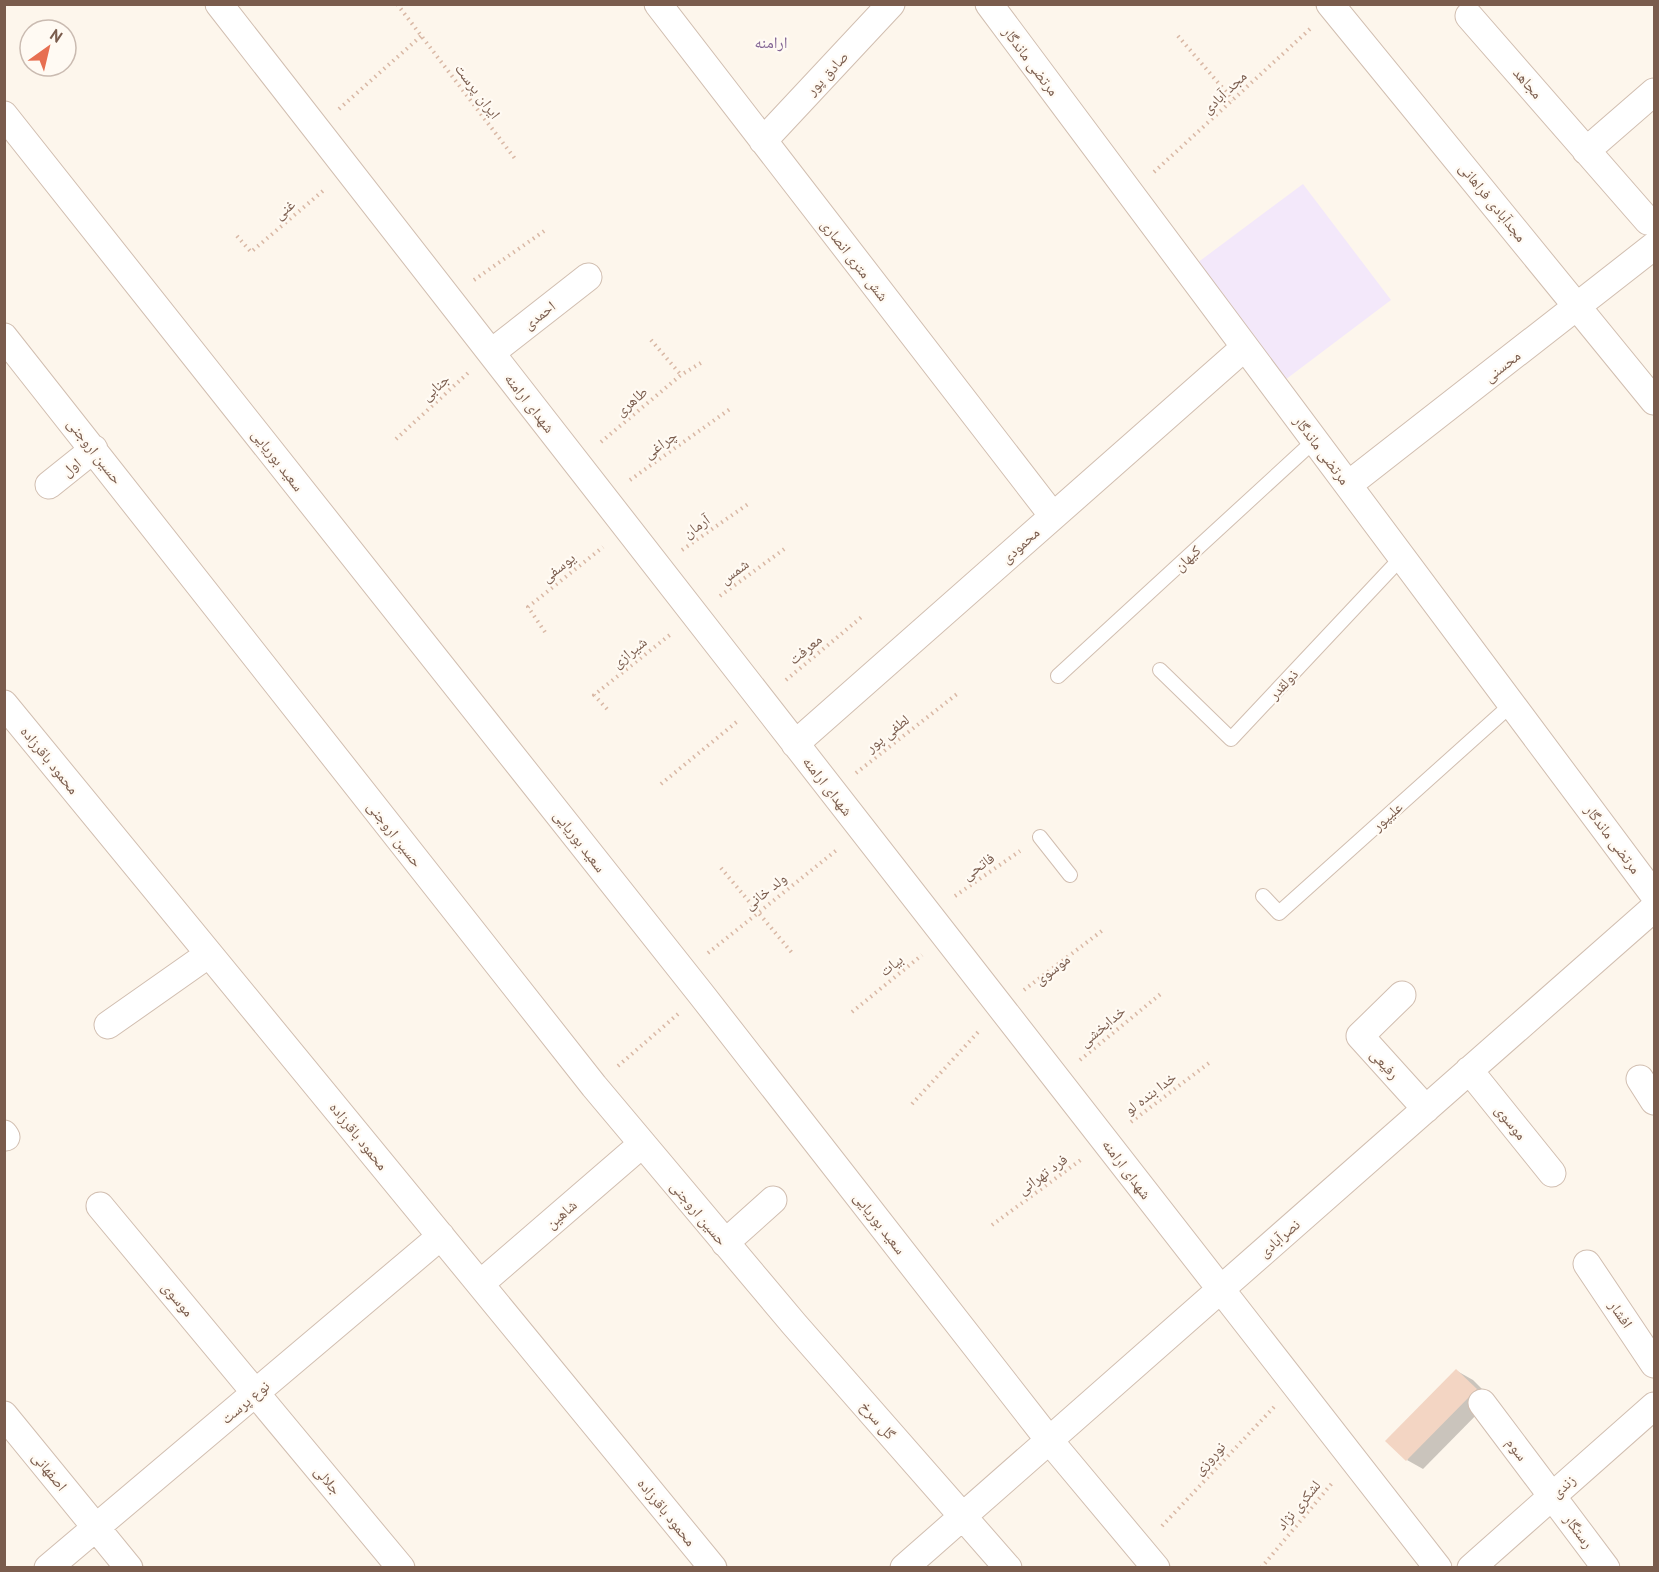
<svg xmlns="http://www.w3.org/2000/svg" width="1659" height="1572" font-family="'PT Sans','Noto Naskh Arabic',sans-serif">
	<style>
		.education { fill: #f3e8fa }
		.shadow { fill: #0003 }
		.building { fill: #f3d5c3 }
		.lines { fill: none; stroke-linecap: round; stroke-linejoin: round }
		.lane-casing { stroke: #d1beb0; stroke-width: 16 }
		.street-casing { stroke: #d1beb0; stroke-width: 29 }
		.path { stroke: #d9b8a5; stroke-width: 4; stroke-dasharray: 1.5 4.5; stroke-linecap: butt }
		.lane { stroke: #fff; stroke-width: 14 }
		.street { stroke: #fff; stroke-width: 27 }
		.labels { text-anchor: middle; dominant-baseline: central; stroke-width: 4.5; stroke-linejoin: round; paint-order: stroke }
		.street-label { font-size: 15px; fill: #7a5c4d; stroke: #fffaf3 }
		.neighbourhood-label { font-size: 16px; fill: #846695; stroke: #fffaf3 }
	</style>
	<rect width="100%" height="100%" fill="#fdf6ec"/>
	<!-- education -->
	<path class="education" d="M1303 184 1391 300 1285 380 1197 263Z"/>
	<!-- shadow -->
	<path class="shadow" d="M1457 1371 1473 1380 1492 1399 1423 1469 1407 1460Z"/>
	<!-- building -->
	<path class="building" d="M1456 1369 1477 1389 1406 1461 1385 1441Z"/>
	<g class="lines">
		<!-- lane casing -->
		<g class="lane-casing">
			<path id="lane" d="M1160 670 1231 739 1402 557
				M1058 676 1315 440
				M1040 837 1070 875
				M1263 896 1279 913 1512 704"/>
		</g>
		<!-- street casing -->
		<g class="street-casing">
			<path id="street" d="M219 4 1438 1568
				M658 4 1053 516
				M989 4 1654 895
				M1330 4 1654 401
				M1469 16 1648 221
				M4 115 701 994 1049 1440 1156 1568
				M763 141 891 4
				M1586 151 1654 92
				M4 337 594 1086 794 1324 1008 1568
				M491 353 588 277
				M49 485 94 449
				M1348 485 1654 246
				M4 704 713 1568
				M795 744 1245 347
				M1402 995 1360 1036 1426 1109
				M108 1025 209 954
				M1469 1070 1552 1173
				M1640 1079 1654 1101
				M4 1134 6 1137
				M100 1206 401 1568
				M725 1243 773 1200
				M1587 1264 1654 1364
				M480 1284 641 1145
				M1482 1403 1606 1568
				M4 1415 129 1568
				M48 1568 441 1236
				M904 1568 1654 908
				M1471 1568 1654 1406"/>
		</g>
		<!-- path -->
		<path class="path" d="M397 4 516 160
			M1178 36 1233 100
			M339 109 421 36
			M1154 172 1310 29
			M237 236 251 252 324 190
			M474 280 547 229
			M651 340 681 375
			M396 439 468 373
			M601 442 681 375 704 361
			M630 480 730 409
			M682 550 748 504
			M720 596 787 547
			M545 632 528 607 603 547
			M786 680 864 615
			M607 709 594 695 671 634
			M856 773 957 694
			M661 784 739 720
			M721 868 793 954
			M955 896 1020 851
			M708 953 838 849
			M1024 990 1103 930
			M852 1012 922 955
			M1080 1060 1163 992
			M618 1066 678 1014
			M912 1104 979 1031
			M1131 1122 1209 1063
			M992 1225 1082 1159
			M1162 1526 1274 1407
			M1261 1568 1333 1482"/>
		<!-- lane -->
		<use href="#lane" class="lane"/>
		<!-- street -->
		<use href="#street" class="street"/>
	</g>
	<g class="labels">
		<!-- street labels -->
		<g class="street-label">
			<text transform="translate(1031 61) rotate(53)">مرتضی ماندگار</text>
			<text transform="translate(827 73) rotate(-47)">صادق پور</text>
			<text transform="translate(1528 83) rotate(49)">مجاهد</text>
			<text transform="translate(478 91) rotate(53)">ایران پرست</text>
			<text transform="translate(1224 92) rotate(-43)">مجد آبادی</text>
			<text transform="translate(1493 202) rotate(51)">مجدآبادی فراهانی</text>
			<text transform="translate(284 209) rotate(-40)">غنی</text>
			<text transform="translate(855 260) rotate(52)">شش متری انصاری</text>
			<text transform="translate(539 315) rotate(-38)">احمدی</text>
			<text transform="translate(1502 366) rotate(-38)">محسنی</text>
			<text transform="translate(435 387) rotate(-42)">جنابی</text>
			<text transform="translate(631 401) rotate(-40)">طاهری</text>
			<text transform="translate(530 403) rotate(52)">شهدای ارامنه</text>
			<text transform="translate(660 444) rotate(-35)">چراغی</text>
			<text transform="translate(1322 450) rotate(53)">مرتضی ماندگار</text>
			<text transform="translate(95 451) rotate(52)">حسین اروجنی</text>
			<text transform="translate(278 460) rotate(52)">سعید بوریایی</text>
			<text transform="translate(71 467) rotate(-39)">اول</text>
			<text transform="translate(696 526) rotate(-35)">آرمان</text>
			<text transform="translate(1020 545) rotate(-42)">محمودی</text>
			<text transform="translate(1187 558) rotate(-43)">کیهان</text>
			<text transform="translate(558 567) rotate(-38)">یوسفی</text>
			<text transform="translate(734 571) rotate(-36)">شمس</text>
			<text transform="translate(805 649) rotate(-40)">معرفت</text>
			<text transform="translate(629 652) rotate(-39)">شیرازی</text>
			<text transform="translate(1283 684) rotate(-47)">ذولقدر</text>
			<text transform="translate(887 733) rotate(-38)">لطفی پور</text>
			<text transform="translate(50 760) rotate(51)">محمود باقرزاده</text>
			<text transform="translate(828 786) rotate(52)">شهدای ارامنه</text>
			<text transform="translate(1387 816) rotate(-42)">علیپور</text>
			<text transform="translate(395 834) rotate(52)">حسین اروجنی</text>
			<text transform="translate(1613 839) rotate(53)">مرتضی ماندگار</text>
			<text transform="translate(580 841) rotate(52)">سعید بوریایی</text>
			<text transform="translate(978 866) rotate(-35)">فاتحی</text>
			<text transform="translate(765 891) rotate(-38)">ولد خانی</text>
			<text transform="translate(891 965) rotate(-39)">بیات</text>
			<text transform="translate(1052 969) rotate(-37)">موسوی</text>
			<text transform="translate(1102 1026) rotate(-40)">خدابخشی</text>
			<text transform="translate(1385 1064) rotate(48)">رفیعی</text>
			<text transform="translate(1150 1093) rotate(-37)">خدا بنده لو</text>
			<text transform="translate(1511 1122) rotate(51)">موسوی</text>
			<text transform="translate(359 1136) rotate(51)">محمود باقرزاده</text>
			<text transform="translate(1127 1169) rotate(53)">شهدای ارامنه</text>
			<text transform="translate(1042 1174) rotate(-36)">فرد تهرانی</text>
			<text transform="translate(699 1213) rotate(50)">حسین اروجنی</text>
			<text transform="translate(561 1214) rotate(-41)">شاهین</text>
			<text transform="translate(880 1223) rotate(52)">سعید بوریایی</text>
			<text transform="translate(1279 1238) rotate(-41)">نصرآبادی</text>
			<text transform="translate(178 1299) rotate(50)">موسوی</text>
			<text transform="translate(1621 1314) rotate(56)">افشار</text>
			<text transform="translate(245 1402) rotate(-40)">نوع پرست</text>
			<text transform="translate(878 1420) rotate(49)">گل سرخ</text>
			<text transform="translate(1517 1449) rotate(52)">سوم</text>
			<text transform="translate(1209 1458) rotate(-47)">نوروزی</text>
			<text transform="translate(50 1471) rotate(51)">اصفهانی</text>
			<text transform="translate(328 1480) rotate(50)">جلالی</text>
			<text transform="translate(1563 1486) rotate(-41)">زندی</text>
			<text transform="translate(1298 1505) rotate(-50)">لشکری نژاد</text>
			<text transform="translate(667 1512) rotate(51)">محمود باقرزاده</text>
			<text transform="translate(1579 1531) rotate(53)">رستگار</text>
		</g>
		<!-- neighbourhood labels -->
		<g class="neighbourhood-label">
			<text x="771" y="42">ارامنه</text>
		</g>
	</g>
	<!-- border -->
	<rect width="1659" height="1572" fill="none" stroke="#7a5c4d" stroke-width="12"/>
	<!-- north arrow -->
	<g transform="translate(48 48) rotate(34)"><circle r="28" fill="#fffaf3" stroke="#cabbb1" stroke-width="1.5"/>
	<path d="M0-4.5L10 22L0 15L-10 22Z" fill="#e76f51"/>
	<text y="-9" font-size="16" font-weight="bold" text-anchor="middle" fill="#7a5c4d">N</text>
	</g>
</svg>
